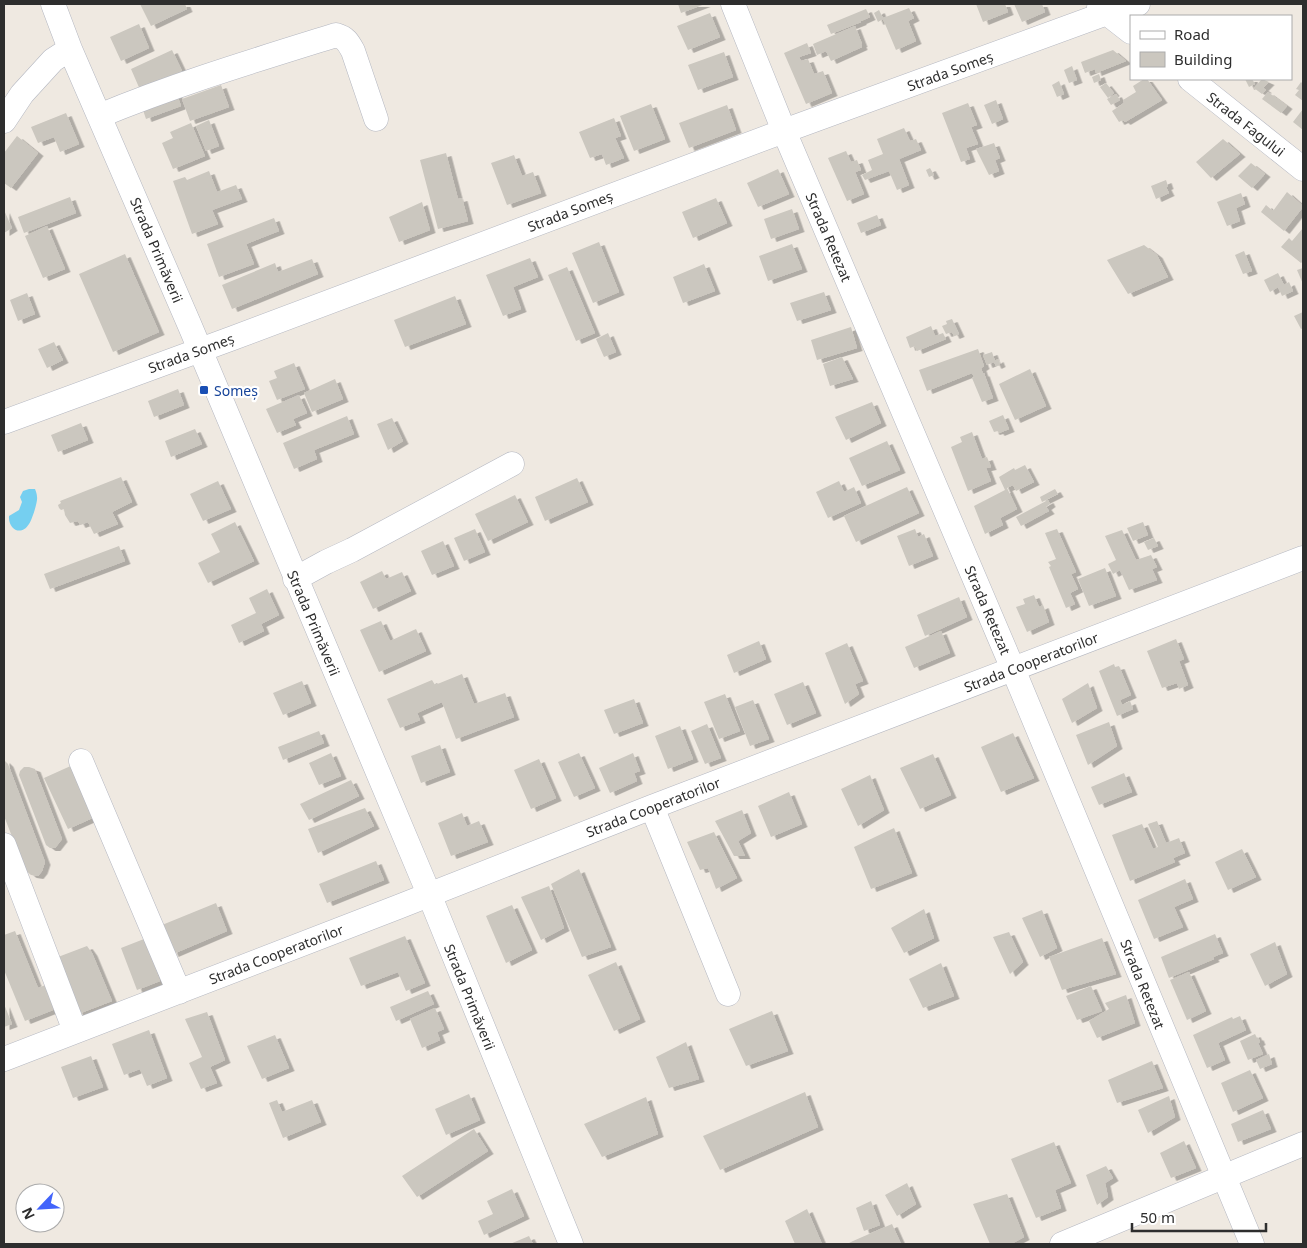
<svg xmlns="http://www.w3.org/2000/svg" width="1307" height="1248" font-family="'Noto Sans',sans-serif">
	<style>
		.water { fill: #75cff0 }
		.building { fill: #cbc7bf; filter: url(#shadow) }
		.lines { fill: none; stroke-linecap: round; stroke-linejoin: round }
		.minor-casing { stroke: #b4b7c1; stroke-width: 25 }
		.minor { stroke: #fff; stroke-width: 24 }
		.transit-dot { fill: #1a4fb4; stroke: #fff; stroke-width: 2 }
		.labels { text-anchor: middle; dominant-baseline: central; stroke-width: 4.5; stroke-linejoin: round; paint-order: stroke }
		.street-label { font-size: 14px; fill: #2e2e2e; stroke: #fff }
		.transit-label { font-size: 14px; fill: #164399; stroke: #fff; text-anchor: start }
	</style>
	<defs>
		<filter id="shadow"><feDropShadow dx="5.5" dy="3" stdDeviation="0" flood-color="#0004"/></filter>
	</defs>
	<rect width="100%" height="100%" fill="#efe9e1"/>
	<!-- water -->
	<path class="water" d="M29 489H35C36 492 37 494 37 497 38 501 32 520 29 524 21 537 8 529 9 516L19 510 22 502 20 497 23 491Z"/>
	<!-- building -->
	<path class="building" d="M140 4H185L187 9 151 26Z
		M678 4H705L681 13Z
		M976 4H1005L1008 12 983 22Z
		M1014 4H1042L1045 12 1022 22Z
		M909 8 914 18 908 21 916 41 896 50 883 19 878 22 874 13 879 10 883 18Z
		M866 9 870 17 861 21V22L831 34 827 25Z
		M710 13 720 37 688 50 677 26Z
		M139 24 149 48 121 61 110 37Z
		M855 26 862 44H861L862 47 831 61 826 51 817 55 813 44Z
		M807 43 811 53 799 57 801 61 808 59 814 74 823 71 832 93 806 104 784 53Z
		M172 50 183 73 141 92 131 69Z
		M1113 50 1126 61 1096 73 1095 69 1085 73 1081 62Z
		M724 52 733 77 698 90 688 65Z
		M1072 66 1077 80 1069 83 1064 70Z
		M1099 74 1101 80 1094 83 1092 77Z
		M1144 79H1147L1162 100 1125 122 1123 120 1119 122 1112 111 1124 103 1123 100 1136 92 1133 86Z
		M1245 79H1252L1255 84 1249 87Z
		M1262 79 1269 82 1263 88 1266 90 1262 94 1254 88Z
		M1059 81 1064 94 1057 97 1052 85Z
		M1301 82 1303 84V101L1295 95 1299 90 1296 89Z
		M1106 83 1114 93 1108 98 1100 87Z
		M221 85 229 107 190 121 182 99Z
		M176 92 181 106 146 119 141 104Z
		M1268 92 1287 106 1281 113 1262 99Z
		M1116 94 1120 100 1111 105 1107 99Z
		M996 100 1003 119 992 124 984 105Z
		M968 103 977 125 971 127 978 144 966 148 970 159 961 162 942 113Z
		M651 104 665 139 634 151 620 116Z
		M727 105 736 130 689 148 679 123Z
		M1303 109V130L1293 122Z
		M66 113 79 144 60 152 54 137 38 143 31 127Z
		M614 118 621 136 615 138 624 158 606 165 602 154 590 158 579 132Z
		M209 120 219 146 206 151 196 126Z
		M191 123 205 156 173 169 162 143 173 138 170 132Z
		M904 128 910 141 916 139 921 150 899 159 909 185 897 190 889 171 865 180 862 175 872 170 868 160 883 154 877 139Z
		M17 136 38 153 11 188 4 183V153Z
		M1223 139 1240 154 1211 178 1196 162Z
		M994 143 1000 158 995 160 999 171 989 175 976 149Z
		M846 151 851 162 857 160 861 170 855 172 864 194 847 201 828 158Z
		M446 153 458 199 462 198 468 221 438 229 420 160Z
		M514 155 522 176 533 172 541 193 507 205 491 163Z
		M1251 163 1265 174 1252 188 1238 176Z
		M930 168 934 175 929 177 926 170Z
		M778 169 789 194 758 207 747 183Z
		M209 171 217 192 236 185 242 199 212 210 218 224 192 234 173 181 185 177 187 180Z
		M1166 180 1168 186 1166 187 1169 193 1156 199 1151 186Z
		M1287 192 1303 206V207L1284 231 1261 212 1266 205 1273 211Z
		M1241 193 1245 204 1236 208 1240 221 1227 226 1217 202Z
		M70 197 76 213 24 233 18 217Z
		M716 198 727 223 693 238 682 212Z
		M422 202 430 230 399 242 389 217Z
		M792 209 799 229 771 239 764 219Z
		M4 210 12 228 4 233Z
		M877 215 881 225 861 233 857 223Z
		M274 218 279 231 246 244 254 264 219 277 207 244Z
		M47 226 65 269 43 278 25 236Z
		M1303 228V261L1301 263 1281 247 1289 238 1292 241Z
		M599 242 619 292 593 303 572 253Z
		M792 244 802 269 768 281 759 256Z
		M1144 245 1157 255 1168 277 1128 294 1107 260Z
		M1244 251 1252 271 1243 274 1235 255Z
		M125 254 159 332 113 352 79 274Z
		M530 258 538 277 513 287 521 309 503 316 486 275Z
		M312 259 318 274 232 309 222 285 275 263 278 272Z
		M704 264 715 291 683 303 673 277Z
		M567 267 595 333 576 341 548 275Z
		M1303 268V284L1297 270Z
		M1278 273 1284 285 1289 282 1293 291 1282 296 1278 287 1270 292 1264 280Z
		M824 292 831 310 797 321 790 303Z
		M27 293 35 314 18 321 10 300Z
		M455 296 466 324 405 347 394 320Z
		M1303 312V328L1301 329 1294 316Z
		M952 319 959 334 954 336 952 332 946 334 942 326 947 324 946 321Z
		M931 326 935 336 943 333 946 339 917 351 915 346 910 348 906 337Z
		M851 327 857 348 817 360 811 340Z
		M608 333 616 352 604 357 596 339Z
		M54 342 63 360 47 368 38 349Z
		M978 349 984 366 981 368 983 374 984 373 985 376 993 398 982 402 972 378 974 377 972 373 927 391 919 370Z
		M992 352 995 361 998 359 1000 364 996 366 994 362 987 365 983 355Z
		M842 357 853 379 830 386 823 364Z
		M294 363 305 389 277 400 269 381 277 378 274 371Z
		M1030 369 1046 406 1015 420 999 384Z
		M335 379 343 399 312 412 304 393Z
		M178 389 184 405 154 417 148 401Z
		M299 395 307 413 293 419 296 425 277 433 266 409Z
		M872 402 881 423 846 440 835 417Z
		M1003 415 1009 429 999 433 998 431 994 432 989 421Z
		M347 416 354 434 314 450 317 459 294 469 283 443Z
		M392 418 403 441 388 450 377 424Z
		M81 423 88 440 58 452 51 435Z
		M195 429 202 444 171 457 165 441Z
		M972 432 982 459 987 457 991 467 986 468 991 481 968 491 951 447 962 442 960 437Z
		M887 441 900 470 862 486 849 458Z
		M1025 465 1034 482 1016 491 1013 485 1007 488 1017 509 1000 518 1003 525 985 534 974 506 1005 490 999 477 1014 468 1015 470Z
		M121 477 132 502 112 512 118 524 94 534 88 522 80 525 78 521 70 523 65 515 64 509 61 510 59 508 58 505 61 503 60 501Z
		M577 478 588 502 545 521 535 497Z
		M218 481 231 509 203 521 190 494Z
		M839 481 844 492 854 487 861 503 828 518 816 492Z
		M907 487 919 513 856 542 844 516Z
		M1055 489 1058 494 1042 502 1040 497Z
		M515 495 528 522 488 541 475 514Z
		M1048 500 1050 504 1046 507 1049 511 1021 526 1016 517Z
		M235 522 254 561 208 583 198 563 220 552 211 534Z
		M1143 522 1148 535 1133 541 1127 528Z
		M475 529 485 552 464 561 454 538Z
		M915 529 918 537 924 534 933 556 909 566 897 536Z
		M1057 529 1076 572 1071 574 1078 589 1070 593 1075 604 1066 608 1049 567 1051 566 1048 562 1056 559 1045 533Z
		M1122 530 1136 560 1151 555 1157 567 1152 569 1157 580 1129 590 1120 570 1113 574 1108 564 1116 560 1105 536Z
		M1154 538 1158 546 1148 550 1144 542Z
		M443 541 454 566 432 575 421 551Z
		M119 546 125 561 50 589 44 574Z
		M1105 568 1116 596 1089 606 1078 579Z
		M382 571 386 579 402 572 411 591 373 609 360 582Z
		M267 589 279 615 261 624 264 631 239 643 231 625 256 613 249 598Z
		M1034 595 1039 607 1043 605 1049 622 1027 632 1016 607 1025 604 1023 599Z
		M959 597 967 617 925 636 917 615Z
		M381 621 390 641 416 629 426 651 379 672 360 630Z
		M941 631 950 653 914 668 905 647Z
		M1176 639 1184 659 1179 661 1188 685 1179 689 1177 683 1162 688 1147 651Z
		M759 641 766 659 734 673 727 655Z
		M847 643 863 681 855 684 859 694 845 704 825 653Z
		M1114 664 1115 667 1119 666 1131 695 1120 700 1122 705 1130 701 1133 709 1117 716 1099 671Z
		M462 674 474 704 505 693 514 717 456 739 442 702 417 713 420 720 400 728 387 699 432 680 435 685Z
		M302 681 311 703 283 715 273 693Z
		M803 682 816 713 787 725 774 694Z
		M1088 683 1097 708 1072 723 1062 699Z
		M725 694 740 731 719 739 704 702Z
		M634 699 643 723 614 734 604 710Z
		M753 700 769 739 750 746 735 707Z
		M1109 722 1117 746 1088 765 1076 735Z
		M707 724 721 758 705 764 691 731Z
		M680 726 693 759 668 769 655 736Z
		M319 731 324 743 283 760 278 747Z
		M1013 733 1034 778 1001 792 981 747Z
		M440 745 450 772 421 783 411 756Z
		M331 753 341 776 319 785 309 763Z
		M579 753 595 788 574 797 558 762Z
		M633 753 640 771 634 773 637 781 610 793 599 768Z
		M933 754 951 795 920 809 900 768Z
		M539 759 556 798 531 809 514 770Z
		M4 760 8 764 45 862 42 871 38 876 31 875 25 870 4 816Z
		M75 764 97 816 68 829 44 778Z
		M24 767H29L35 769 62 839 55 848H50L46 845 19 775 20 771Z
		M1124 773 1132 792 1099 805 1091 787Z
		M870 775 884 810 858 826 841 789Z
		M351 780 359 796 309 820 300 804Z
		M789 792 802 824 771 837 758 806Z
		M365 808 374 826 318 853 308 829Z
		M742 810 751 833 738 841 745 856H734L715 821Z
		M462 813 467 826 479 821 488 842 451 856 438 823Z
		M1157 821 1166 843 1179 838 1185 853 1173 858 1175 862 1130 881 1112 835 1142 824 1153 849 1158 847 1148 824Z
		M894 828 912 873 871 889 854 847Z
		M714 832 737 878 716 889 708 868 700 870 687 842Z
		M1242 849 1256 877 1228 890 1215 862Z
		M376 861 384 880 327 903 319 884Z
		M579 869 611 947 582 957 551 884Z
		M1185 879 1193 899 1174 907 1183 927 1154 939 1138 900Z
		M549 886 564 928 541 940 521 897Z
		M216 903 227 931 173 954 162 925Z
		M512 905 532 950 506 963 486 916Z
		M924 909 934 938 904 953 891 928Z
		M1042 910 1057 948 1040 957 1022 918Z
		M15 931 38 988 48 984 58 1008 25 1021 4 970V935Z
		M1009 932 1023 962 1010 974 993 937Z
		M1215 934 1223 953 1213 957 1214 959 1169 978 1161 957Z
		M405 936 425 983 406 991 398 972 361 986 349 958Z
		M1102 938 1116 974 1062 990 1049 957Z
		M144 939 160 981 137 990 121 948Z
		M1275 942 1287 974 1265 986 1250 954Z
		M87 946 92 953 112 1001 78 1014 58 957Z
		M616 962 640 1019 614 1031 588 975Z
		M941 963 954 996 923 1008 909 979Z
		M1189 972 1206 1011 1187 1020 1170 980Z
		M1091 986 1102 1011 1077 1020 1066 996Z
		M428 991 434 1004 396 1021 390 1007Z
		M1126 995 1135 1023 1097 1038 1089 1021 1109 1009 1105 1003Z
		M4 1004 12 1024 4 1027Z
		M435 1008 444 1029 437 1032 440 1040 422 1048 410 1019Z
		M772 1011 788 1051 746 1066 729 1029Z
		M207 1012 225 1060 210 1067 217 1083 201 1089 189 1063 202 1057 185 1019Z
		M1240 1016 1246 1030 1218 1043 1225 1060 1207 1068 1193 1035 1232 1017 1233 1019Z
		M149 1030 167 1078 147 1086 140 1069 124 1075 112 1044Z
		M1255 1034 1257 1038 1258 1037 1260 1042 1258 1043 1263 1054 1248 1060 1240 1041Z
		M275 1035 289 1068 262 1079 247 1046Z
		M686 1042 699 1079 669 1088 656 1057Z
		M1269 1054 1272 1064 1260 1069 1256 1060Z
		M91 1056 103 1087 73 1098 61 1067Z
		M1152 1061 1163 1088 1117 1103 1108 1080Z
		M1250 1070 1263 1098 1233 1112 1221 1083Z
		M805 1092 818 1127 720 1170 703 1136Z
		M469 1094 480 1120 446 1135 435 1109Z
		M1169 1096 1175 1117 1148 1133 1138 1110Z
		M646 1097 658 1134 602 1157 584 1124Z
		M277 1100 282 1112 312 1100 321 1122 283 1138 269 1103Z
		M1263 1110 1271 1129 1238 1142 1231 1124Z
		M474 1129 488 1151 417 1197 402 1176Z
		M1184 1141 1196 1168 1171 1178 1160 1153Z
		M1054 1142 1071 1183 1055 1190 1061 1208 1036 1218 1011 1159Z
		M1106 1166 1113 1178 1105 1183 1108 1197 1097 1205 1086 1175Z
		M907 1183 916 1204 897 1216 885 1195Z
		M512 1189 524 1216 484 1235 478 1221 493 1214 487 1201Z
		M1007 1194 1024 1237 1011 1244H990L973 1204Z
		M871 1201 880 1225 864 1231 856 1208Z
		M807 1209 822 1244H795L785 1221Z
		M892 1224 901 1244H847L853 1241Z
		M529 1236 533 1244H510Z"/>
	<g class="lines">
		<!-- minor casing -->
		<g class="minor-casing">
			<path id="minor" d="M53 4 70 49 190 326 429 894 571 1244
				M733 4 784 131 1013 669 1252 1244
				M1099 7 1131 32
				M1190 79 1303 169
				M99 116C176 84 256 60 336 35 346 38 348 42 353 51L376 119
				M4 121 22 94 53 60 70 49
				M4 422 233 338 784 131 1107 13 1138 4
				M295 579 326 562 352 550 512 464
				M81 761 179 992
				M652 807 728 994
				M4 845 75 1031
				M4 1059 398 907 652 807 1303 558
				M1062 1244 1223 1177 1303 1144"/>
		</g>
		<!-- minor -->
		<use href="#minor" class="minor"/>
	</g>
	<!-- markers -->
	<rect class="transit-dot" x="199" y="385" width="10" height="10" rx="2.5"/>
	<g class="labels">
		<!-- street labels -->
		<g class="street-label">
			<text transform="translate(950 71) rotate(-20)">Strada Someș</text>
			<text transform="translate(1246 124) rotate(38)">Strada Fagului</text>
			<text transform="translate(570 211) rotate(-21)">Strada Someș</text>
			<text transform="translate(829 237) rotate(67)">Strada Retezat</text>
			<text transform="translate(157 250) rotate(67)">Strada Primăverii</text>
			<text transform="translate(191 353) rotate(-20)">Strada Someș</text>
			<text transform="translate(988 610) rotate(67)">Strada Retezat</text>
			<text transform="translate(314 623) rotate(67)">Strada Primăverii</text>
			<text transform="translate(1031 662) rotate(-21)">Strada Cooperatorilor</text>
			<text transform="translate(653 807) rotate(-21)">Strada Cooperatorilor</text>
			<text transform="translate(276 954) rotate(-21)">Strada Cooperatorilor</text>
			<text transform="translate(1143 984) rotate(68)">Strada Retezat</text>
			<text transform="translate(470 997) rotate(68)">Strada Primăverii</text>
		</g>
		<!-- transit labels -->
		<g class="transit-label">
			<text x="214" y="390">Someș</text>
		</g>
	</g>
	<!-- border -->
	<rect width="1307" height="1248" fill="none" stroke="#2e2e2e" stroke-width="10"/>
	<!-- legend -->
	<rect x="1130" y="15" width="162" height="65" fill="#ffffff" stroke="#ababab"/>
	<rect x="1140" y="31" width="25" height="8" fill="#ffffff" stroke="#ababab"/>
	<text x="1174" y="40" font-size="15" fill="#2e2e2e">Road</text>
	<rect x="1140" y="52" width="25" height="15" fill="#cbc7bf" stroke="#ababab"/>
	<text x="1174" y="65" font-size="15" fill="#2e2e2e">Building</text>
	<!-- north arrow -->
	<g transform="translate(40 1208) rotate(245)"><circle r="24" fill="#ffffff" stroke="#ababab"/>
	<path d="M0-4L9 19L0 12L-9 19Z" fill="#4264fb"/>
	<text y="-8" font-size="14" font-weight="bold" text-anchor="middle" fill="#2e2e2e">N</text>
	</g>
	<!-- scale -->
	<path d="M1132 1223v8h134v-8" fill="none" stroke="#2e2e2e" stroke-width="2.5"/>
	<text x="1140" y="1223" font-size="15" fill="#2e2e2e" stroke="#ffffff" stroke-width="4" paint-order="stroke">50 m</text>
</svg>
